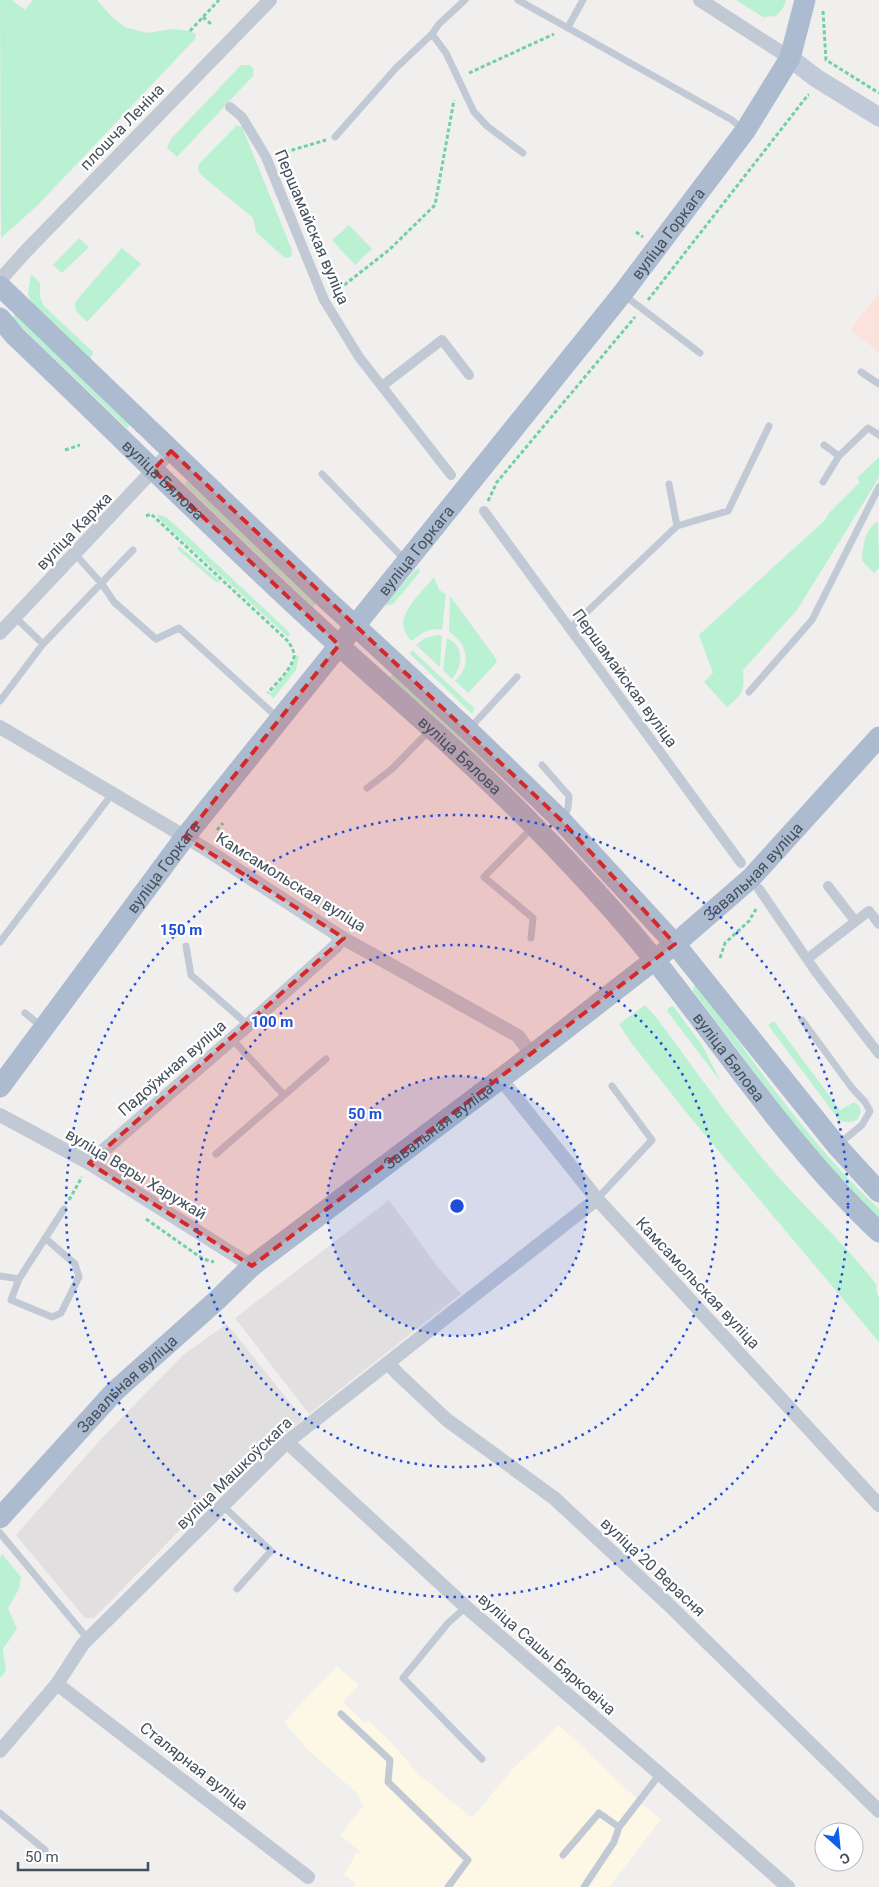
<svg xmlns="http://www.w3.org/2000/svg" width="879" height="1887" font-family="Roboto,sans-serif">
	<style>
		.commercial { fill: #fdf8e6 }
		.education { fill: #e2dfe0 }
		.medical { fill: #fce2dd }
		.green { fill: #baf1d3 }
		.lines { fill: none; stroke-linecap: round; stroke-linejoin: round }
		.path { stroke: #70d1a8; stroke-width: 3; stroke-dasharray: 4 2.5; stroke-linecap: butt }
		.service { stroke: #c1c9d4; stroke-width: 7 }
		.pedestrian { stroke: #c1c9d4; stroke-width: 10 }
		.minor { stroke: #c1c9d4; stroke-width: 14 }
		.secondary { stroke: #c0cad8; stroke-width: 19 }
		.primary { stroke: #acbbcf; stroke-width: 21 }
		.marked { fill: #d62828; fill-opacity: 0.2; stroke: #d62828; stroke-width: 4; stroke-dasharray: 10 6; stroke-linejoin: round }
		.ring { fill: none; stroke: #1d4ed8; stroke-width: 2.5; stroke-dasharray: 2.5 5 }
		.labels { text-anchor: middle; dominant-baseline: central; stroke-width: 4.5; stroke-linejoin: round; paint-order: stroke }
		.street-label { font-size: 16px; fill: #45505d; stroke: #fff }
		.centre { fill: #1d4ed8; stroke: #fff; stroke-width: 2.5 }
		.ring-label { font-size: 15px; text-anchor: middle; font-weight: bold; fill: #1d4ed8; stroke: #fff; stroke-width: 4.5; stroke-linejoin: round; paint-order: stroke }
	</style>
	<rect width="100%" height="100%" fill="#f1eeee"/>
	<!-- commercial -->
	<path class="commercial" d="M337 1666 359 1685 343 1702 365 1723 368 1720 391 1742 418 1774 472 1818 511 1771 559 1725 640 1802 661 1819 609 1887 604 1886 603 1887H353L356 1883 344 1875 357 1852 363 1854 340 1835 363 1806 357 1793 309 1751 284 1722Z"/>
	<!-- education -->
	<path class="education" d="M389 1200 437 1266 461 1294 309 1414 235 1318Z
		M227 1324 303 1419 249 1463 213 1496 94 1618H85L16 1535 103 1437 183 1355Z"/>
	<!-- medical -->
	<path class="medical" d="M879 293V352L850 330Z"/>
	<!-- green -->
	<path class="green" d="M0 0H12L25 10 33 0H97L112 17 125 27 147 33 172 29 190 31 196 34 195 39 37 206 1 238Z
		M736 0H786L783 8 776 16 763 17Z
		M241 65H249L253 68V76L177 157 167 148 171 139Z
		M237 125 242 127 292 250 291 257 285 258 256 232 253 218 200 174 198 169 199 164Z
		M349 225 372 249 355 265 332 240Z
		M79 238 89 247 62 273 53 265Z
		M122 248 141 264 87 322 76 311 75 302Z
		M31 274 40 283V297L44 306 93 352 89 363 32 304 28 294Z
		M15 314 130 425 127 428 12 318Z
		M879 457V476L877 481 797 610 743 670C745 691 743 694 727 707L704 682 713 673 699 635 825 520 829 513 860 482 857 478Z
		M188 480 317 603 313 607 184 484Z
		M157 514 166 517 173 523 289 632 290 634 288 637 159 519Z
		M878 521 879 568 874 573 862 561C863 546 864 530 878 521Z
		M179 546 220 581 217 583 177 549Z
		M419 568 420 572 393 604 386 606 387 602 415 570Z
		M434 577 439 590 446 594 442 630C430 627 421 633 412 641 388 620 420 595 434 577Z
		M450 596 495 657 497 662 468 693 455 681C472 665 468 644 449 632Z
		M437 635 442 636 440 667 416 645 425 638Z
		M447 638C465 646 463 666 452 679L443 670Z
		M412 650 474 708 473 713H471L410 654Z
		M296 655 299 656 296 670 273 699 270 694 290 669Z
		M394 673 541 813 390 677Z
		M694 986H698C755 1063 809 1144 879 1209V1219L809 1144 693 991Z
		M645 1005 655 1016C696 1070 737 1131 782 1181 814 1216 848 1248 877 1285L876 1291 879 1298V1342L690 1117 632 1044 619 1024Z
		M673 1006 702 1045 721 1082 667 1011 668 1008Z
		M774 1021 840 1110 854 1102 859 1106 861 1112 858 1119C851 1123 846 1123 839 1120L768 1025Z
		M2 1554 21 1577 19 1589 8 1608 17 1629 3 1649 6 1671 0 1678V1558Z"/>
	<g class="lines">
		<!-- path -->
		<path class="path" d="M823 11 826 60 879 93
			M203 17 211 24
			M190 31 219 0
			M469 73 554 34
			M279 154 326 140
			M636 232 643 237
			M334 293 389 250 435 205 454 100
			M648 300 808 95H809
			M65 450 80 445
			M488 501 497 482 635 317
			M146 516 151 514 289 642C291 647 295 652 294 657 291 670 276 683 268 693
			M217 830 223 823
			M720 958 725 943 749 921 756 909
			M69 1200 82 1177
			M146 1219 203 1259 214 1262"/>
		<!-- service -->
		<path class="service" d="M518 0 732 120 742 129
			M568 27 583 0
			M432 34 446 53 474 112 487 126 523 153
			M335 137 396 68 432 34 439 24 465 0
			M624 295 700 353
			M861 372 879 384
			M824 445 839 456
			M322 474 405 560
			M823 482 839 456 868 428 879 435
			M669 484 677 526
			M75 554 102 584 114 602 156 639 179 628 278 718
			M15 617 43 644
			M570 628 677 526 728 511 769 426
			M749 692 812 620 879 487
			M0 701 43 644 133 550
			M470 728 517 677
			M542 765 569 796 568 808 564 818
			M367 788 392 769 430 730
			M531 938 533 918 484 877 532 828
			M0 942 112 794
			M186 946 191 975 248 1025
			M25 1013 41 1026
			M802 1020 852 1088 865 1102 870 1111 862 1125 839 1144
			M232 1039 284 1095
			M216 1154 326 1059
			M597 1199 652 1140 612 1086
			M0 1276 19 1279 64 1209
			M19 1279 11 1300 52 1317 61 1313 79 1277 75 1264 45 1238
			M223 1506 271 1551 237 1589
			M0 1533 88 1639
			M466 1607 448 1623 403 1678 482 1759
			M341 1714 390 1760 388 1782 468 1860 448 1887
			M0 1813 45 1850
			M563 1855 599 1813 619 1827 660 1774
			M584 1887 614 1842 619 1827"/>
		<!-- pedestrian -->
		<path class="pedestrian" d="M230 107 242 117 266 157 324 300 359 357 451 475
			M382 386 442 340 469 375
			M484 511 741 863
			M828 886 855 921
			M759 889 816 972 879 1054
			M807 959 869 911 879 924"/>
		<!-- minor -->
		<path class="minor" d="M700 0 790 58
			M0 280 26 251 270 0
			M0 633 171 451
			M0 727 204 848 341 937 518 1036 532 1055
			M500 1078 597 1199 879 1505
			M0 1115 89 1163 252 1266
			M89 1163 248 1025 336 946 341 937
			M389 1364 398 1374 447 1420 554 1498 668 1604 879 1811
			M287 1442 466 1607 660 1774 788 1887
			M57 1684 308 1877
			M0 1751 57 1684 83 1644 287 1442 597 1199"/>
		<!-- secondary -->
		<path class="secondary" d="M790 58 816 78 879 117"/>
		<!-- primary -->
		<g class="primary">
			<path d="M0 286 327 600 468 730 562 821 675 944 837 1146 879 1192"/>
			<path id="s1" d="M0 318 15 336C114 430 209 526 309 618 384 688 463 753 535 827 586 879 635 933 679 991 743 1074 803 1160 879 1232"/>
			<path id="s2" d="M0 1087 185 837 622 294 745 131 790 58 805 0"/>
			<path id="s3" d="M0 1518 115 1391 217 1300 252 1266 532 1055 675 944 751 878 879 737"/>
		</g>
	</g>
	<!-- marked area -->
	<path class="marked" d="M171 451 562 821 675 944 252 1266 89 1163 344 938 185 837 339 645 153 470Z"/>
	<!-- distance rings -->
	<circle cx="457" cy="1206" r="130" fill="#1d4ed8" fill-opacity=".12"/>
	<g class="ring">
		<circle cx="457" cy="1206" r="130"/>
		<circle cx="457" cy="1206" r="261"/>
		<circle cx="457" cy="1206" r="391"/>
	</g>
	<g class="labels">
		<!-- street labels -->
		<g class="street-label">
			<text transform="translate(122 127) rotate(-46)">плошча Леніна</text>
			<text transform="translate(312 227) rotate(67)">Першамайская вуліца</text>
			<text stroke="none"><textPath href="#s2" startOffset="1084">вуліца Горкага</textPath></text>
			<text stroke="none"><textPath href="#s1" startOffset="230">вуліца Бялова</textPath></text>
			<text transform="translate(74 531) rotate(-46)">вуліца Каржа</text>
			<text stroke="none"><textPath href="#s2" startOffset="679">вуліца Горкага</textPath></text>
			<text transform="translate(625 678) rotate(54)">Першамайская вуліца</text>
			<text stroke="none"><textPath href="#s1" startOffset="635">вуліца Бялова</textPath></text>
			<text stroke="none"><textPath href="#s2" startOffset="274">вуліца Горкага</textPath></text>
			<text stroke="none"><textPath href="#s3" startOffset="995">Завальная вуліца</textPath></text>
			<text transform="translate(291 882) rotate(32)">Камсамольская вуліца</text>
			<text stroke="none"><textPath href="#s1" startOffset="1040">вуліца Бялова</textPath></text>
			<text transform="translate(172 1068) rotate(-41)">Падоўжная вуліца</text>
			<text stroke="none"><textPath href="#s3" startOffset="590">Завальная вуліца</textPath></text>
			<text transform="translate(136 1174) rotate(31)">вуліца Веры Харужай</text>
			<text transform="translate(698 1283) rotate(47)">Камсамольская вуліца</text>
			<text stroke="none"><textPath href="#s3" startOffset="185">Завальная вуліца</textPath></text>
			<text transform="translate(234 1473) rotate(-44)">вуліца Машкоўскага</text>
			<text transform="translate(653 1567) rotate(43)">вуліца 20 Верасня</text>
			<text transform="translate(547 1654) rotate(41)">вуліца Сашы Бярковіча</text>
			<text transform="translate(194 1766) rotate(38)">Сталярная вуліца</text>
		</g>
	</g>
	<circle cx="457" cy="1206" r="8" class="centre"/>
	<g class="ring-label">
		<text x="181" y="935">150 m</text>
		<text x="272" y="1027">100 m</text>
		<text x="365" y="1119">50 m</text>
	</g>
	<!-- north arrow -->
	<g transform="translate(839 1847) rotate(153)"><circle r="24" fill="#ffffff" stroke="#b5b9be"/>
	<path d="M0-4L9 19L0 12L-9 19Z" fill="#0f5fea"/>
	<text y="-8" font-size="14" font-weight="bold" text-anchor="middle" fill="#45505d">С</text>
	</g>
	<!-- scale -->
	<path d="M18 1862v8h130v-8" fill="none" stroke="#45505d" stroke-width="2.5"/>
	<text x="25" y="1862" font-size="15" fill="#45505d" stroke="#ffffff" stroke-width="4" paint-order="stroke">50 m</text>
</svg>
